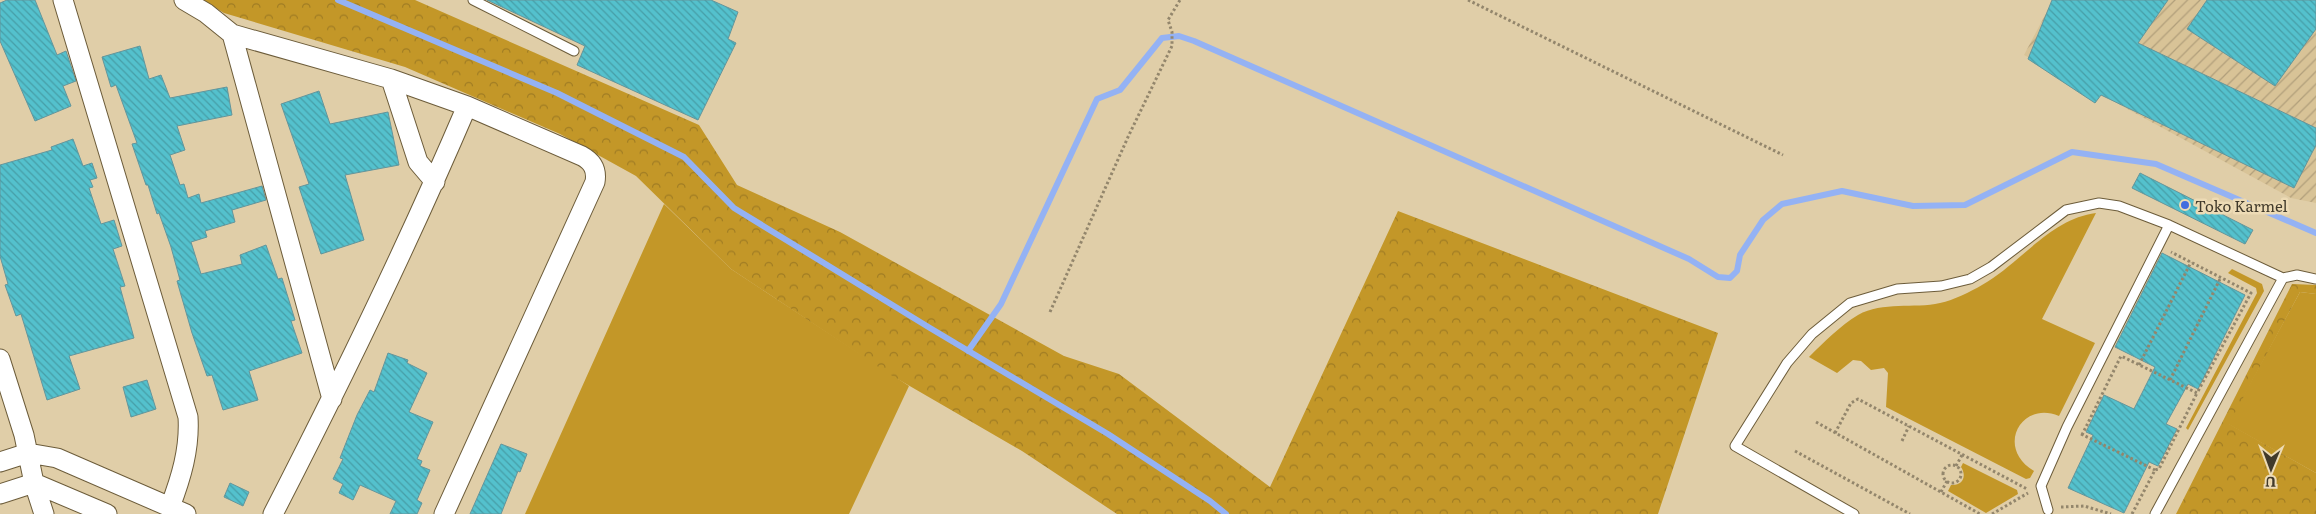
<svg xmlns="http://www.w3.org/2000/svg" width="2316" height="514" font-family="Literata,serif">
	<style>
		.industrial { fill: url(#industrial-furrows) }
		.green { fill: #c39728 }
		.forest { fill: url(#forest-crowns) }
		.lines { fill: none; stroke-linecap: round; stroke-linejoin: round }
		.stream { stroke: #94b2f4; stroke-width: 6 }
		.building { fill: url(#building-back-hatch); stroke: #64959b }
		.lane-casing { stroke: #6c5c3a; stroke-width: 11 }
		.street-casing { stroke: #6c5c3a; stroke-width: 21 }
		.path { stroke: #93866c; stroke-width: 3; stroke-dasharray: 2.5 2.5; stroke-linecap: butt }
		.lane { stroke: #fff; stroke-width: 9 }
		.street { stroke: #fff; stroke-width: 19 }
		.poi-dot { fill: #426ddf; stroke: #eddbb5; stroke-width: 2 }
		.labels { text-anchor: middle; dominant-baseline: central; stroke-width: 5; stroke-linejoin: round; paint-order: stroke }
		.poi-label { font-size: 15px; fill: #413a2b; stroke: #eddbb5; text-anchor: start }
	</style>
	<defs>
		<pattern id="industrial-furrows" width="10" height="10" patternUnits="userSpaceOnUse" patternTransform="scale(1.25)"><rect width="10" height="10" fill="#d8c397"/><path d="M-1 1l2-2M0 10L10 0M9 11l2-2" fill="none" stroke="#b19f7b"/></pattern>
		<pattern id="forest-crowns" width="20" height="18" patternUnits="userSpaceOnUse" patternTransform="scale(1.25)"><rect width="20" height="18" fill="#c39728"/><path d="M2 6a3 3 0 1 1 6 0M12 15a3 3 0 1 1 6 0" fill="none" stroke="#a07c23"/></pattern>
		<pattern id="building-back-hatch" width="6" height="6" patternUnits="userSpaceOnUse" patternTransform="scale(1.25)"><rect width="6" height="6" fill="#54c1cd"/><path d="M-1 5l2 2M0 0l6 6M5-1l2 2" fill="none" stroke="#479ea7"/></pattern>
	</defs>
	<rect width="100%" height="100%" fill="#e0cea8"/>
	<!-- industrial -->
	<path class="industrial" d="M2053 0H2316V203L2291 198 2111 100 2024 55Z"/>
	<!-- green -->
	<path class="green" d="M664 204 731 269 909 386 849 514H525Z
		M2096 213 2042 319 2095 343 2059 416C2021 400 1995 448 2034 471L2030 478 2026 479 1886 407 1888 373 1884 368 1871 370 1861 361 1853 360 1837 373 1809 357C1824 342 1840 326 1858 315 1883 301 1914 309 1940 303 1954 300 1970 292 1982 285 2021 263 2050 219 2096 213Z
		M2232 269 2262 284 2264 291 2188 430 2186 428 2257 293 2256 288 2228 273Z
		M2300 292 2316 294V473L2228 424Z
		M1963 463 2017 490 2018 494 1986 513 1948 491 1951 485C1963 486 1967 476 1961 467Z"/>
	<!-- forest -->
	<path class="forest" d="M203 0H415L699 125 737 185 840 232 1064 356 1119 374 1270 487 1398 211 1718 333 1658 514H1117L1022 451 889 374 731 269 636 176 560 134 405 67 224 13Z
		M2292 284 2316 285V294L2300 292 2229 424 2316 473V514H2176Z"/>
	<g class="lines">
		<!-- stream -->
		<path class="stream" d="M338 0 557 93 684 157 734 208 930 328 1108 434 1210 501 1226 514
			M968 351 1001 304 1097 99 1120 90 1162 38 1179 36 1194 41 1689 259 1718 277 1730 278 1737 271 1740 255 1763 220 1782 204 1842 191 1913 206 1965 205 2072 152 2156 164 2316 233"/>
	</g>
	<!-- building -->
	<path class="building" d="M7 0H35L57 55 66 51 76 81 63 86 71 106 35 121 0 41V3Z
		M487 0H711L738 12 728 39 736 43 698 120 577 65 585 46Z
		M2052 0H2168L2138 43 2316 128V145L2294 188 2101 95 2095 103 2028 59Z
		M2207 0H2316V29L2275 86 2187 29Z
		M140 46 149 79 161 75 170 98 227 87 232 115 177 126 185 150 170 155 180 185 184 184 188 198 199 194 201 203 262 186 266 200 232 210 235 222 205 231 207 237 191 242 201 274 242 264 240 255 266 245 278 279 282 278 295 320 291 321 302 353 249 371 258 400 223 410 212 375 207 376 192 333 177 281 180 280 171 247 159 213 157 214 148 185H146L132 144 137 143 116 85 111 87 102 57Z
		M319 91 330 124 388 112 399 165 345 175 364 240 321 254 299 187 309 184 281 104Z
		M73 139 83 166 92 163 97 178 90 180 93 187 89 188 101 224 114 220 122 246 113 249 125 286 120 287 134 338 69 356 80 389 47 400 21 314 16 316 5 285 8 284 0 256V165L52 150 51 147Z
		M2140 173 2253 230 2245 244 2132 188Z
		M2162 253 2245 295 2198 389 2188 384 2166 424 2177 429 2158 466 2149 462 2124 513 2068 488 2093 435 2086 432 2104 395 2134 409 2155 367 2115 347Z
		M388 353 408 360 407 363 427 373 409 412 433 422 417 459 422 461 420 466 430 470 417 500 422 503 417 514H390L396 501 360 485 353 500 339 493 343 484 333 479 343 459 340 458 357 415 370 390 374 392Z
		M147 380 156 409 131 417 123 387Z
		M501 444 527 454 520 472 518 471 501 514H470Z
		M230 483 249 492 243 506 224 497Z"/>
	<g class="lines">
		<!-- lane casing -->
		<g class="lane-casing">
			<path id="lane" d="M473 0 574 51
				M2283 278 2297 275 2316 279
				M2048 510 2041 486 2067 427 2169 225
				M1854 514 1735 446 1787 363 1812 334 1850 303 1897 289 1941 286 1970 279 1991 267 2066 210 2099 203 2119 206 2169 225 2283 278 2155 514"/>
		</g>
		<!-- street casing -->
		<g class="street-casing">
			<path id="street" d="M63 0 188 417C190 449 181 478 170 507
				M184 0 206 13 232 34 391 79 467 106 582 156C593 162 597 170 595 182L444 514
				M232 34 332 399
				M391 79 418 162 435 182
				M0 359 24 435 34 483 44 514
				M0 462 28 453 57 458 186 514
				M0 494 34 483 107 514
				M273 514C342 380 408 244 467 106"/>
		</g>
		<!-- path -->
		<path class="path" d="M1468 0 1783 155
			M1050 312 1128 137 1172 46V32L1168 20 1180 0
			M2139 365 2191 262
			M2170 380 2221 277
			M1816 422 1980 514
			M1835 433 1851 403 1858 399 2027 489
			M2081 434 2155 470
			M2082 435 2121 356 2197 393 2251 293 2171 252
			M1902 441 1909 426
			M1795 451 1910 514
			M1943 474a9 9 0 1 1 18 0a9 9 0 1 1-18 0Z
			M1956 466 1962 455
			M1941 492 1947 481
			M2061 507 2084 506 2111 514
			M1992 514 2028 493
			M2132 514 2155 470 2159 469 2197 393"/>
		<!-- lane -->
		<use href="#lane" class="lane"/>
		<!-- street -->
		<use href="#street" class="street"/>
	</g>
	<!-- markers -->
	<circle class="poi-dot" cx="2185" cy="205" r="5"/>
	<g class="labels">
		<!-- poi labels -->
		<g class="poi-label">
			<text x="2195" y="205">Toko Karmel</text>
		</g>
	</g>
	<!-- north arrow -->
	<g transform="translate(2271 469) rotate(181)" stroke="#eddbb5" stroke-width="4" paint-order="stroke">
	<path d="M0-4L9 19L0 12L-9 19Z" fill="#413a2b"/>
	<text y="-8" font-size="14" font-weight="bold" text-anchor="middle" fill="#413a2b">U</text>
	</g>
</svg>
